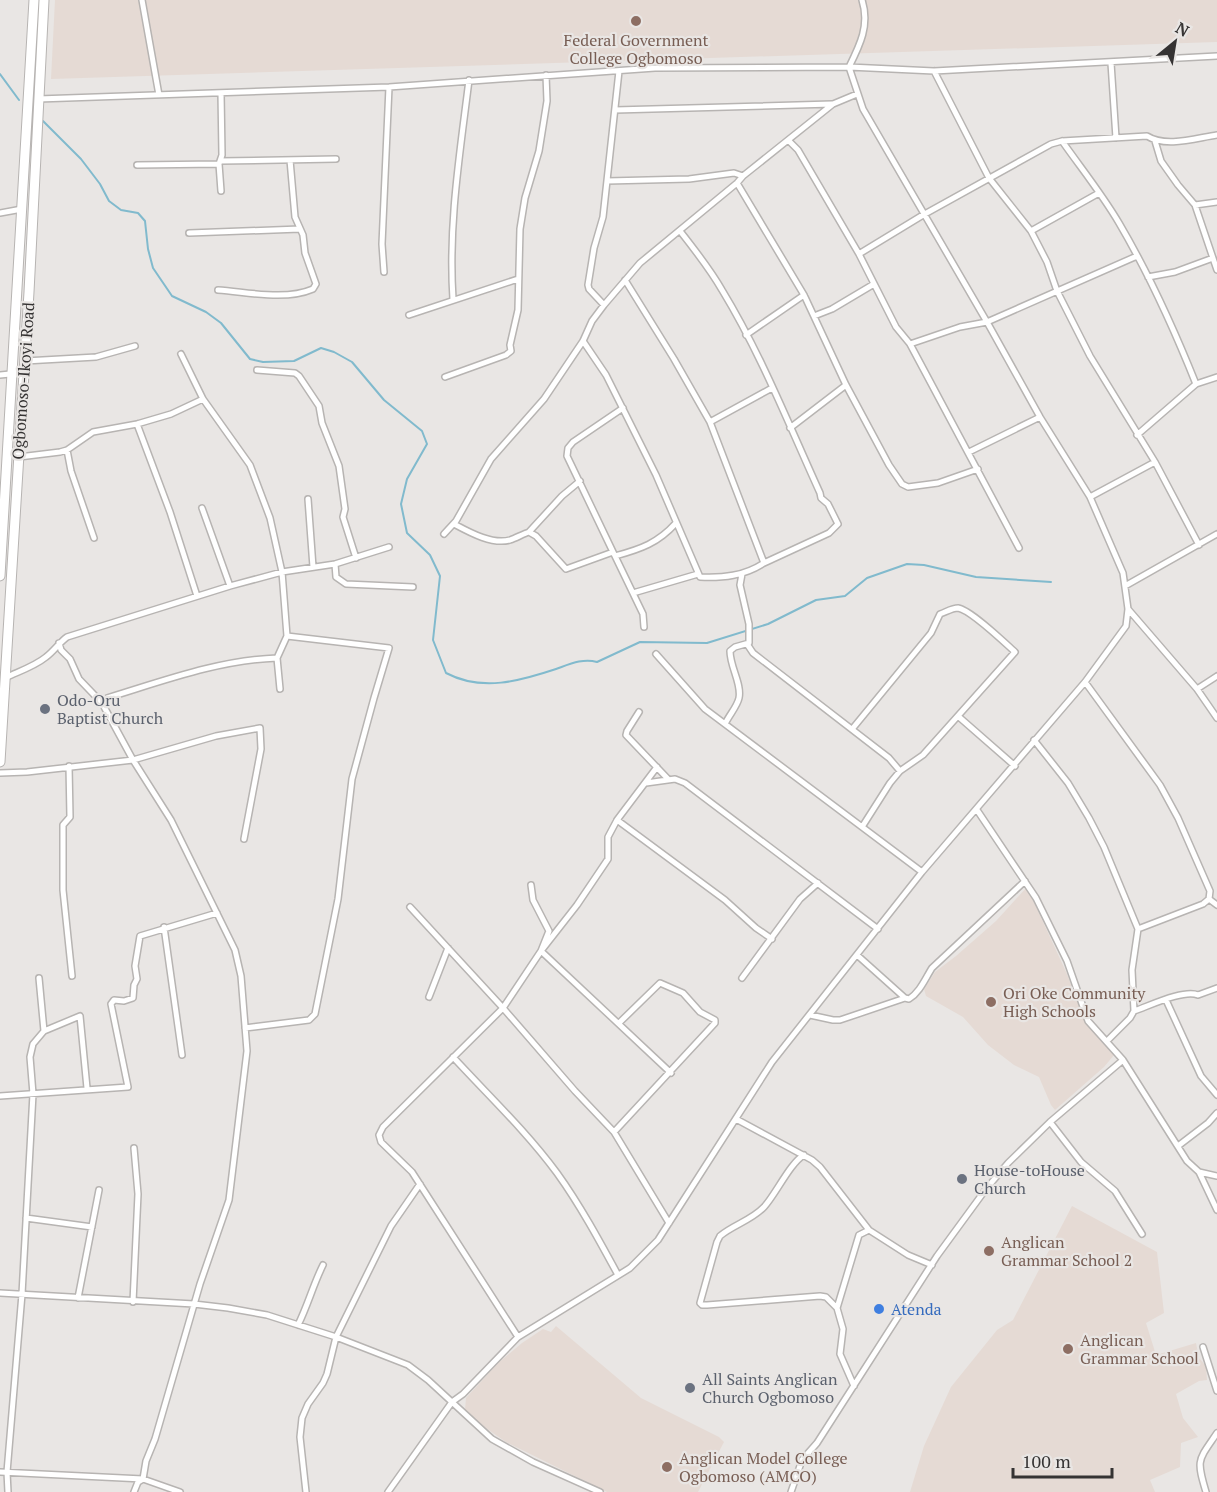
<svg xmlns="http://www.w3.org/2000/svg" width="1217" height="1492" font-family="'PT Serif',serif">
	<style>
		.built { fill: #e5dad4 }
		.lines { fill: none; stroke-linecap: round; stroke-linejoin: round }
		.stream { stroke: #81bacd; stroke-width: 2 }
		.minor-casing { stroke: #b7b4b2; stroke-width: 8 }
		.primary-casing { stroke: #b7b4b2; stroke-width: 11 }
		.minor { stroke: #fff; stroke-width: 5 }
		.primary { stroke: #fff; stroke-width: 9 }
		.education-dot { fill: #8d6e63; stroke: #e9e6e4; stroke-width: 2 }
		.worship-dot { fill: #6b7280; stroke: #e9e6e4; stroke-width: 2 }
		.shop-dot { fill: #3f7fe0; stroke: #e9e6e4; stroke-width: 2 }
		.labels { text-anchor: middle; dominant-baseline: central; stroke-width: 4.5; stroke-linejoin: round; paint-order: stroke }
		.education-label { font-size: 16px; fill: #785e54; stroke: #e9e6e4; text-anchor: start }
		.street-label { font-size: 16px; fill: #353333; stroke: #e9e6e4 }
		.worship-label { font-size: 16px; fill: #5b616d; stroke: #e9e6e4; text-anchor: start }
		.shop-label { font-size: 16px; fill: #366cbe; stroke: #e9e6e4; text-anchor: start }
	</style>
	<rect width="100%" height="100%" fill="#e9e6e4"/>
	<!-- built -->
	<path class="built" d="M55 0H1217V42L51 79Z
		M1027 887 1067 974 1082 1014 1114 1055 1104 1067 1055 1110 1051 1105 1039 1077 1014 1065 988 1045 963 1017 926 996 924 989 935 972 956 956 996 921Z
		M1072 1206 1157 1252 1164 1313 1146 1323 1156 1355 1196 1343 1199 1358 1206 1366 1207 1380 1199 1381 1176 1394 1183 1418 1198 1437 1181 1443 1180 1467 1150 1480 1155 1492H910L924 1446 951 1387 997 1330 1013 1320Z
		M556 1326 641 1398 719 1437 724 1442 698 1492H607L506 1442 480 1424 465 1410 466 1398 497 1364 522 1343 543 1329 551 1332Z"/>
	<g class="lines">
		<!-- stream -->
		<path class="stream" d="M0 74 19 100
			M43 121 81 159 100 184 109 201 121 210 138 213 145 221 148 249 153 268 172 296 206 312 221 323 250 359 263 362 294 361 321 348 334 352 352 362 384 400 422 431 427 444 407 479 401 504 407 533 430 555 440 576 433 640 446 673C482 692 520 681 556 669 570 664 583 658 597 662L640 642 707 643 768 624 816 600 845 596 867 578 907 564 924 565 976 577 1051 582"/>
		<!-- minor casing -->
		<g class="minor-casing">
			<path id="minor" d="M142 0 159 95
				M1111 63 1116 138
				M934 71 989 178 1031 231 1047 262 1057 291 1090 356 1155 462 1199 545
				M38 99 389 87 655 68 849 67 934 71 1217 56
				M615 110 832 104
				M789 141 798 150 859 254 896 327 910 344 1019 548
				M1062 141C1081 168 1102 194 1119 223 1149 274 1174 329 1196 384
				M1155 141 1161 161 1178 185 1195 205 1217 270
				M220 161 222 155 221 93
				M219 164 221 191
				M137 165 219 164 220 161 336 159
				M607 181 689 179 734 173 743 176
				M737 183 804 295 846 385 889 465 902 484 908 487 938 483 978 469
				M1195 205 1217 202
				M0 213 22 209
				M680 231C695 250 710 269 722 290 761 354 789 425 820 493L821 498 828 504 838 524 829 533 764 563
				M1031 231 1099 193
				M189 233 300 229
				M859 254 923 215 1051 144 1062 141 1147 136C1166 148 1196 138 1217 135
				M384 272 382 244 389 87
				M1148 277 1175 272 1213 258
				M218 290C248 292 285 301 313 289L316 284 305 253 303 235 295 217 290 160
				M453 299C448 225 460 153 469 80
				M604 305 589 289 588 285 594 248 603 217 619 71
				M409 315 518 279
				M814 316 832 309 874 284
				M746 335 804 295
				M583 341 606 375 656 475 700 577C723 578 744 576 764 563L710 422 674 359 625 280
				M910 344 960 327 987 322 1137 256
				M181 354 203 399 250 465 270 518 282 572 287 636 277 658 280 689
				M25 361 96 357 135 346
				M257 370 295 373 299 376 319 406 322 423 339 466 345 509 343 517 356 558
				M0 375 10 374
				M445 377 506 355 511 351 510 345 518 310 520 229 525 198 539 151 547 101 546 75
				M710 422 772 388
				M137 424 170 512 197 596
				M790 428 846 385
				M1137 435 1196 384 1217 377
				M67 450 71 471 94 538
				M969 452 1040 417
				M19 457 60 452 67 450 93 432 137 424 171 414 203 399
				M580 481 562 496 529 532 536 536 566 569 613 552 615 556C641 549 658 543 676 523
				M1090 497 1155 462
				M308 499 313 567
				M202 508 230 586
				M454 524C469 532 492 545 510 540 516 538 523 534 529 532
				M444 534 456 521 491 459 544 399 583 341 592 321 604 305 640 263 737 183 743 176 833 104 857 94
				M613 552 567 456 568 448 573 442 623 408
				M615 556 643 614 644 627
				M335 564 336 577 346 584 413 587
				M1125 586 1217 534
				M633 593 698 574
				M1128 609 1197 689 1217 718
				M59 643 61 650 70 659 79 679 102 703
				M747 644 753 653 889 758 900 771
				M656 654 705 709 922 872
				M7 677C20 671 35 666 46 657 54 651 59 643 67 637L230 586 282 572 335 564 389 547
				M1085 682 1160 785 1178 818 1210 891 1209 899 1203 904 1138 929
				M1197 689 1217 676
				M639 712 627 731 626 735 668 779
				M959 717 1015 766
				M725 724C729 715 737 707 739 698 742 684 730 667 730 651L735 647 749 643V624L740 585 742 574
				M853 728 931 633 940 614C946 612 952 608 958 608 971 610 1005 643 1015 652L923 755 900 771 890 783 862 827
				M1034 740 1068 783 1089 818 1104 847 1138 929 1132 970 1134 1011 1130 1018 1107 1041
				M69 766 70 817 63 825V890L72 976
				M0 773 27 772 133 760 216 736 260 728 261 749 244 839
				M646 783 675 779 685 783 878 929
				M977 810 1036 898 1067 961 1088 1021 1123 1060 1187 1161 1199 1172 1217 1210
				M617 820 725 900 756 928 772 939
				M531 885 533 900 549 931 541 951 671 1073
				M1209 899 1217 905
				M410 907 503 1008 575 1091 614 1132 669 1223
				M164 927 182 1055
				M857 955 905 998 909 999C920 992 925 979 932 968L1025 881
				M39 978 44 1031
				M742 978 800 899 818 883
				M429 997 448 948
				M1166 1000 1201 1076 1217 1095
				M1134 1011C1149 1006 1184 989 1198 995L1217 988
				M810 1015 833 1020H840L905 998
				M245 1028 309 1020 315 1014 338 899 352 779 374 698 389 648 287 636
				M453 1057C488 1095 526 1131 557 1173 580 1205 599 1240 618 1275
				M0 1096 128 1087 111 1004 114 1000 124 1001 133 998 134 985 137 979 135 966 140 936 217 913
				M736 1119 812 1160 820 1167 869 1230 908 1255 932 1265
				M1050 1122 1081 1162 1115 1191 1142 1234
				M614 1132 715 1023V1020L700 1012 683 993 660 983 619 1023
				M1178 1146 1208 1123 1217 1113
				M804 1155C790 1163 776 1194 764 1207 752 1220 733 1225 720 1236L717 1242 700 1303 702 1305H707L820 1296 826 1297 837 1308 843 1329 840 1354 854 1386
				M1199 1172 1217 1176
				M26 1218 92 1227
				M0 1293 194 1304 228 1308 267 1315 336 1337 408 1365 428 1380 492 1439 533 1462 600 1492
				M78 1298 99 1190
				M133 1302 138 1194 134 1148
				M837 1308 859 1235 869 1230
				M298 1325C308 1305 313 1285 323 1265
				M518 1337 412 1172 381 1142 379 1135 383 1127 503 1008 541 951 577 905 608 859V837L617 820 657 767
				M1203 1347 1217 1391
				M0 1472 143 1479 180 1492
				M8 1492 7 1472 22 1294 33 1094 30 1057 33 1044 44 1031 80 1016 87 1088
				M134 1492 138 1482 143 1479 146 1461 155 1439 200 1284 229 1200 247 1051 241 976 235 950 171 820 133 760 102 703 107 698C163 681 219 660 277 658
				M306 1492 300 1437 302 1418 308 1404 323 1383 327 1374 336 1337 391 1226 420 1184
				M388 1492 452 1402 463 1394 518 1337 630 1268 658 1240 772 1062 922 872 1085 682 1126 626 1128 609 1123 573 1090 497 1040 417 987 322 863 109 849 67C860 45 870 25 862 0
				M791 1492 802 1460 817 1443 937 1256 986 1189 1008 1163 1050 1122 1123 1060
				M1206 1492C1196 1459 1198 1461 1217 1433"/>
		</g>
		<!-- primary casing -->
		<g class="primary-casing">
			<path id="primary" d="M0 576 34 0
				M0 762 29 292 44 0"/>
		</g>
		<!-- minor -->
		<use href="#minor" class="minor"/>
		<!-- primary -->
		<use href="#primary" class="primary"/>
	</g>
	<!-- markers -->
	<g class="education-dot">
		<circle cx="636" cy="21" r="6"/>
		<circle cx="991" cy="1002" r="6"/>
		<circle cx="989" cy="1251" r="6"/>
		<circle cx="1068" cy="1349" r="6"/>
		<circle cx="667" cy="1467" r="6"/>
	</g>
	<g class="worship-dot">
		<circle cx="45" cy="709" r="6"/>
		<circle cx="962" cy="1179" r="6"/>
		<circle cx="690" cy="1388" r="6"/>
	</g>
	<circle class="shop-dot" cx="879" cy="1309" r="6"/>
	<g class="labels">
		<!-- education labels -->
		<g class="education-label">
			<text x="636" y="40" text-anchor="middle">Federal Government<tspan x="636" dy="18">College Ogbomoso</tspan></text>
			<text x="1003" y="993">Ori Oke Community<tspan x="1003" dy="18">High Schools</tspan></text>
			<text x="1001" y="1242">Anglican<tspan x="1001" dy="18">Grammar School 2</tspan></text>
			<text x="1080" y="1340">Anglican<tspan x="1080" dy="18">Grammar School</tspan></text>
			<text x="679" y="1458">Anglican Model College<tspan x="679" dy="18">Ogbomoso (AMCO)</tspan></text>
		</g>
		<!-- street labels -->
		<g class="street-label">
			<text transform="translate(23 381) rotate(-86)">Ogbomoso-Ikoyi Road</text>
		</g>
		<!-- worship labels -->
		<g class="worship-label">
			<text x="57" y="700">Odo-Oru<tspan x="57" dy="18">Baptist Church</tspan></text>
			<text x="974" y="1170">House-toHouse<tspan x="974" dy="18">Church</tspan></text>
			<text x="702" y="1379">All Saints Anglican<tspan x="702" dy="18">Church Ogbomoso</tspan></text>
		</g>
		<!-- shop labels -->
		<g class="shop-label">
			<text x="891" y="1309">Atenda</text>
		</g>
	</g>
	<!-- north arrow -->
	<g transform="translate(1175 42) rotate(30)" stroke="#e9e6e4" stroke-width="4.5" paint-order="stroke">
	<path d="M0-4.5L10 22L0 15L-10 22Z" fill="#353333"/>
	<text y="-9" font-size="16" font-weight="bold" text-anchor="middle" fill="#353333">N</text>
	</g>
	<!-- scale -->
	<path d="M1013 1468v9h99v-9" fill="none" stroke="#353333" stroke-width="3"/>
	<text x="1022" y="1468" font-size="18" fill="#353333" stroke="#e9e6e4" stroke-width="4.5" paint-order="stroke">100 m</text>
</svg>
